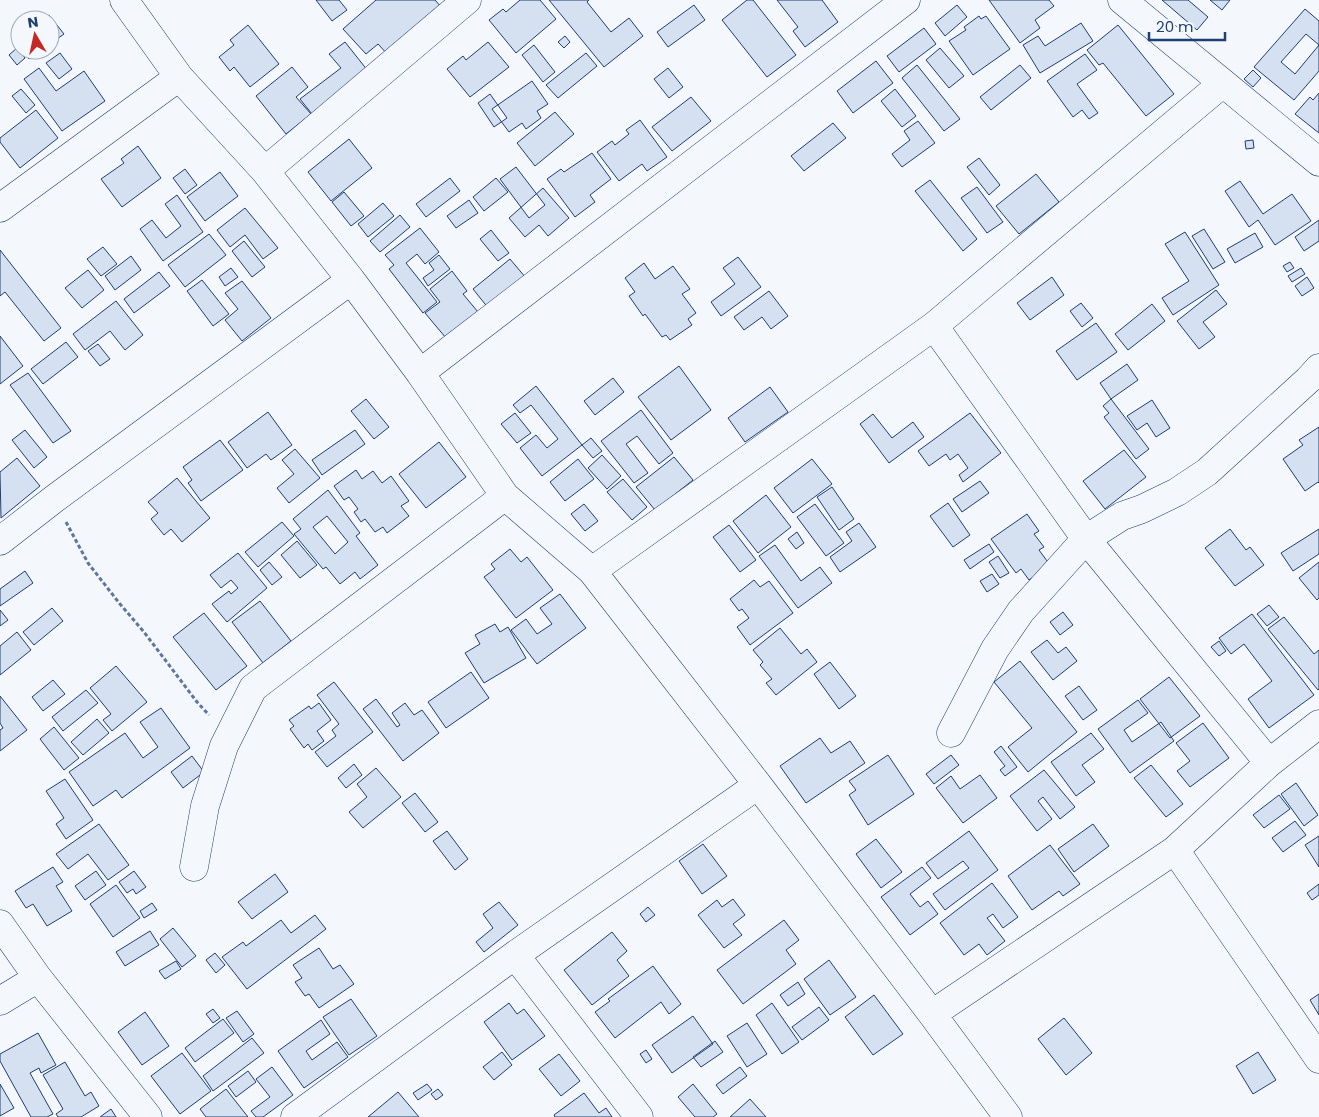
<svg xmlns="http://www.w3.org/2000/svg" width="1319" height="1117" font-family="Poppins,sans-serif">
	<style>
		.building { fill: #d5e0f0; stroke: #1d3f73; fill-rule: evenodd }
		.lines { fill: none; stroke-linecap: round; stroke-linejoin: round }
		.minor-casing { stroke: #1d3f73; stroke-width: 29 }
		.path { stroke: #5e769c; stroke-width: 3; stroke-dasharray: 4 2.5; stroke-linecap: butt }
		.minor { stroke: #f4f7fb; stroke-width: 28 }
	</style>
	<rect width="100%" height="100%" fill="#f4f7fb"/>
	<!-- building -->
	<path class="building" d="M316 0H339L347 10 332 21Z
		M376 0H435L443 9 389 56 378 44 366 54 343 29Z
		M520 0H540L556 19 516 53 489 20 503 9 506 12Z
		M549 0H589L587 2 611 32 629 18 643 36 604 67Z
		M747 0H753L796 55 767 77 722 20Z
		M777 0H822L838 22 805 47 793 31 798 27Z
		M989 0H1049L1054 6 1035 20 1040 28 1020 43Z
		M1162 0H1188L1208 17 1197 30Z
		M1210 0H1230L1222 10Z
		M694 5 705 20 668 47 657 32Z
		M957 5 967 17 945 36 935 23Z
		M1305 9 1319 21V71L1294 100 1254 67ZM1306 34 1319 45 1295 74 1281 62Z
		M49 15 64 34 50 44V20H42Z
		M979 16 981 19 986 16 1010 49 973 75 949 41 966 30 964 27Z
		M1081 23 1093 41 1040 73 1023 45 1038 36 1045 46Z
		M248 25 279 64 250 87 234 67 230 71 219 57 234 45 230 40Z
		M1118 25 1174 94 1146 116 1103 63 1099 65 1087 50Z
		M924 28 936 44 899 72 887 56Z
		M565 36 570 42 564 48 558 42Z
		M345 42 368 71 312 114 300 99 341 68 329 54Z
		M488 42 509 67 470 97 447 69 463 56 466 60Z
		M534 45 555 72 543 82 522 55Z
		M17 48 25 58 17 65 9 55Z
		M940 48 964 76 949 88 926 60Z
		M22 50H41L29 59Z
		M60 53 72 69 59 79 46 63Z
		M586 53 597 66 558 98 546 85Z
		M1085 54 1097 70 1077 84 1098 113 1089 119 1082 110 1073 117 1047 81Z
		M876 61 893 83 853 113 837 91Z
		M917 65 960 119 944 131 902 78Z
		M1020 65 1031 78 991 110 980 97Z
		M292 67 308 87 296 97 311 114 286 134 256 96Z
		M39 68 56 91 84 71 105 101 62 131 24 79Z
		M668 68 683 87 669 98 654 79Z
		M1253 70 1261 78 1253 87 1244 79Z
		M532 81 548 104 537 111 541 118 526 129 522 123 509 132 492 109Z
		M21 89 35 105 26 113 12 96Z
		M895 89 916 116 902 127 881 101Z
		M1319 93V133L1295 114 1310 97 1313 100Z
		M490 94 507 118 494 127 478 103Z
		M691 97 711 121 672 151 652 127Z
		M36 110 58 138 20 168 0 142V138Z
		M555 112 574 134 535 166 517 143Z
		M640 120 667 157 647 171 642 164 619 181 597 152 612 141 615 145 629 134 626 130Z
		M918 121 935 143 902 167 892 154 910 140 904 131Z
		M833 123 846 138 804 171 791 156Z
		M349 139 372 168 331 201 308 172Z
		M1253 140 1254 148 1246 149 1245 141Z
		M138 146 161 178 122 207 101 179 124 163 121 159Z
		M592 153 611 179 590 195 595 202 575 217 547 179 561 169 564 172Z
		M979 158 1000 185 989 195 967 167Z
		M516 167 545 205 529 218 500 179Z
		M185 169 197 185 185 194 173 178Z
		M220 172 238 196 205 221 187 197Z
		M1036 174 1059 202 1019 234 996 206Z
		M450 178 460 191 426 217 416 204Z
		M496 178 508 192 484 211 473 197Z
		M930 180 977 239 963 251 915 191Z
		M1240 181 1263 214 1292 194 1311 221 1275 245 1258 220 1249 227 1225 191Z
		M977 187 1003 222 987 233 961 198Z
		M543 188 569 218 548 236 539 225 525 237 509 218Z
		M344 192 364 216 351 226 332 202Z
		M177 195 203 232 163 261 140 229 152 220 166 238 181 226 165 204Z
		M469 200 478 213 456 228 447 216Z
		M383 203 394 216 368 237 358 224Z
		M245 208 278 248 263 259 245 235 230 247 217 230Z
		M400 215 410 227 380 252 370 241Z
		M1319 220V241L1304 251 1295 237Z
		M420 228 439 252 425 264 417 254 406 263 437 302 423 313 389 269 394 265 385 255Z
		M1204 229 1225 262 1213 269 1192 236Z
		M491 230 509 253 498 261 480 239Z
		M1185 232 1219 285 1173 315 1162 298 1189 281 1165 244Z
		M1255 233 1263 247 1235 263 1227 249Z
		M209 234 226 255 185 287 168 265Z
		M244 241 265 267 252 277 232 251Z
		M103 247 117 264 101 276 87 259Z
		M0 250 61 328 44 341 5 292 0 296Z
		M439 255 450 269 428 286 423 278 434 270 429 263Z
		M131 256 141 270 115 290 105 276Z
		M738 257 761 287 721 316 711 302 735 284 723 268Z
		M510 259 531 284 493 314 473 289Z
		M1290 262 1294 268 1287 272 1283 266Z
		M644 263 655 279 673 266 690 289 682 294 696 313 688 319 692 325 670 340 666 335 662 337 645 314 643 316 629 296 635 292 625 278Z
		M231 268 238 277 225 286 219 277Z
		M1301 268 1305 274 1292 282 1288 276Z
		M88 270 104 290 82 308 65 288Z
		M452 271 467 291 463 294 483 318 451 344 425 313 440 302 430 289Z
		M159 272 170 286 134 313 124 299Z
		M1052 277 1064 295 1030 320 1017 303Z
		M1307 277 1314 288 1302 296 1295 286Z
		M202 280 229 314 213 326 187 291Z
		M242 281 271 318 242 341 225 320 238 309 225 293Z
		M1216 290 1227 304 1203 322 1215 337 1199 349 1177 321Z
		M769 291 788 316 771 329 762 317 744 330 734 317Z
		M116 301 143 335 125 350 110 331 85 350 73 334Z
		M1081 303 1093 318 1082 327 1070 311Z
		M1152 304 1165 321 1128 350 1115 334Z
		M1096 323 1117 352 1077 380 1056 351Z
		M0 336 23 366 0 384Z
		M66 342 78 357 43 384 31 369Z
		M98 344 110 359 100 366 88 351Z
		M1127 364 1138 380 1111 399 1100 383Z
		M679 366 711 410 671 440 638 397Z
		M28 373 71 431 53 443 10 385Z
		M613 378 624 392 595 415 584 401Z
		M536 386 582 445 542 476 520 448 536 435 547 448 558 439 531 405 520 413 513 405Z
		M770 387 788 412 745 442 728 418Z
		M366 399 389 427 374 439 351 411Z
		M1111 399 1149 449 1136 459 1104 417 1109 413 1103 406Z
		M1152 400 1170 428 1156 437 1147 423 1137 430 1127 416Z
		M641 410 673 453 659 464 637 436 626 444 648 473 634 483 601 441Z
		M268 412 292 445 271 460 266 454 247 468 228 442Z
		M515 413 531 433 517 443 501 424Z
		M970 413 1001 453 963 482 959 475 968 468 958 454 950 460 946 454 929 466 918 451Z
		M873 414 892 438 913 422 924 437 889 463 860 424Z
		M1319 427V483L1318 482 1305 491 1283 459 1303 445 1299 440Z
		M25 430 47 457 34 468 12 440Z
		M355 430 365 444 322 475 312 460Z
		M591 438 602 451 593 458 582 445Z
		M220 440 243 470 201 501 188 483 192 480 183 467Z
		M439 442 466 477 426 508 399 474Z
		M295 449 320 478 289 503 277 488 294 474 282 460Z
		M1124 450 1146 477 1105 509 1083 481Z
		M602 455 621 476 607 489 588 468Z
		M674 457 693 480 655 510 636 487Z
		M17 458 40 486 1 518 0 472Z
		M578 459 594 479 565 501 550 482Z
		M812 459 832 484 793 513 774 488Z
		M356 470 362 479 373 471 382 483 391 476 409 501 401 506 409 516 387 533 383 527 375 532 365 519 361 522 354 512 358 509 349 497 344 500 334 486Z
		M177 478 210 518 182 542 171 529 164 535 151 519 158 513 148 502Z
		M623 479 647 507 632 520 607 492Z
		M980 481 989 493 962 512 953 499Z
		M832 487 854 519 839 530 817 497Z
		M328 490 360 533 356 536 378 565 360 579 355 572 340 584 326 567 323 569 294 534 301 529 293 519ZM327 516 348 542 335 554 313 527Z
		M766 495 791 527 758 553 733 521Z
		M948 503 970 535 953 547 930 516Z
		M584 504 598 521 585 531 571 514Z
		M815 504 844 543 826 556 797 517Z
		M1027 514 1039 531 1034 534 1044 547 1039 550 1050 565 1029 580 1021 569 1016 573 991 539Z
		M282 522 294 536 258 567 245 552Z
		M859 523 876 547 840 572 830 557 852 541 846 532Z
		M729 525 756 560 740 572 713 537Z
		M1230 529 1246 550 1250 547 1264 565 1235 586 1205 548Z
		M1319 529V554L1293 571 1281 553Z
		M797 532 804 543 796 549 788 539Z
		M297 541 317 565 300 578 281 555Z
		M989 544 994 552 970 569 964 560Z
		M775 545 801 581 820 567 832 583 798 608 759 556Z
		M510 549 521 562 527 557 553 590 516 618 484 577 495 569 491 564Z
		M238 553 267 588 227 622 212 604 229 591 231 594 238 588 231 580 221 588 210 575Z
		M998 556 1009 573 1000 578 989 562Z
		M269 562 282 577 272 585 260 570Z
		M1319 562V598L1317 600 1299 578Z
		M25 571 33 583 0 606V589Z
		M992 574 999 584 987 592 980 581Z
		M754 580 760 587 769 581 793 613 750 645 737 627 749 618 742 609 739 611 730 599Z
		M560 594 586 628 537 664 511 630 526 619 537 634 552 624 540 608Z
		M260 601 291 641 263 663 232 622Z
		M1269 605 1279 617 1267 626 1257 614Z
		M52 608 63 621 34 645 23 632Z
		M0 610 8 620 0 626Z
		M1063 612 1073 625 1060 635 1050 622Z
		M204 613 247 666 216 690 173 637Z
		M1252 614 1314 695 1269 728 1248 699 1272 681 1244 644 1231 654 1219 638Z
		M1284 617 1314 654 1319 650V689L1318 690 1268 629Z
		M495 624 500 632 508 627 526 658 484 683 465 653 480 644 475 635Z
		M780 628 801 654 807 649 817 662 776 695 766 683 772 679 760 665 763 662 753 650Z
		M17 632 31 650 0 675V646Z
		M1047 640 1058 653 1066 647 1077 661 1053 680 1031 652Z
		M1219 641 1226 651 1219 656 1211 647Z
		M1020 661 1077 732 1028 772 1008 747 1032 728 994 682Z
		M830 662 856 696 839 709 814 674Z
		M116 666 147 702 112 731 103 720 111 714 90 688Z
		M471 672 489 698 446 728 428 702Z
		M1169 677 1200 716 1170 738 1140 699Z
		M53 680 65 694 43 711 32 697Z
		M334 682 373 732 327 767 315 752 336 736 332 730 339 724 317 695Z
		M1079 686 1097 710 1083 720 1065 696Z
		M86 690 98 703 63 731 52 717Z
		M0 696 27 730 0 751V730L3 728 0 723Z
		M376 699 397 727 400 725 392 713 405 703 414 715 422 710 439 733 403 761 363 709Z
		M1138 700 1148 713 1124 730 1132 742 1161 722 1174 741 1130 773 1098 729Z
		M319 703 331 720 317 731 324 741 312 750 308 744 304 748 290 729 294 726 289 720 309 706 311 709Z
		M161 708 190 748 122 798 116 790 93 806 69 772 125 733 143 758 158 747 140 722Z
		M97 719 109 733 83 755 71 742Z
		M1203 723 1229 758 1190 787 1177 771 1190 761 1176 743Z
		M54 727 79 758 64 770 40 739Z
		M1091 733 1104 749 1082 765 1095 782 1076 796 1051 762Z
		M820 738 831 753 850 741 865 763 806 803 780 766Z
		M1001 746 1017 767 1005 776 1000 770 1005 766 994 752Z
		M888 755 914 794 868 825 849 795 856 790 849 781Z
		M951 755 959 765 934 784 926 774Z
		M192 756 204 772 183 788 171 772Z
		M354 764 362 775 346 788 338 778Z
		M1151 765 1183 804 1166 817 1134 778Z
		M376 768 401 797 363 828 349 812 367 797 357 784Z
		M1044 770 1075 807 1060 819 1043 797 1038 801 1052 819 1037 831 1010 796Z
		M980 775 997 798 963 823 936 788 951 776 960 789Z
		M65 779 93 820 66 839 56 824 64 818 46 791Z
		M1296 783 1318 815 1304 826 1281 794Z
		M415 793 438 822 425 832 402 803Z
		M1279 795 1290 809 1264 828 1253 815Z
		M1295 821 1306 835 1283 852 1272 838Z
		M99 824 129 865 108 880 88 854 68 869 56 854Z
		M1093 824 1109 846 1074 872 1058 849Z
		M447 831 468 859 455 870 433 841Z
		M969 831 998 870 945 910 933 894 969 868 963 861 938 879 926 863Z
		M1319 836V867L1305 845Z
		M876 839 902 872 881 888 856 854Z
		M703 844 727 876 702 894 679 861Z
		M1050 845 1080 884 1063 896 1059 891 1032 910 1008 876Z
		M53 867 63 882 56 886 72 911 47 926 33 904 26 908 15 891Z
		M922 867 931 878 910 894 920 907 928 901 938 914 910 935 881 897Z
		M96 871 106 885 85 900 75 886Z
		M134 871 146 887 136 894 133 889 127 893 119 882Z
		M275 874 288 892 252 919 238 902Z
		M992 883 1018 917 1003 928 993 914 987 918 1005 941 987 955 979 944 964 955 940 923Z
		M1319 884V895L1312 900 1307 893Z
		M116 885 140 918 113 937 90 904Z
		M733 899 745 915 733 924 742 935 724 948 698 915 717 900 722 907Z
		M499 902 518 925 484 952 476 942 493 928 483 914Z
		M152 903 157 910 144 918 140 911Z
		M648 907 655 915 646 922 640 914Z
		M315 915 326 929 247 989 222 957 243 942 246 946 281 920 291 933Z
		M784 920 799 940 786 950 796 964 743 1004 717 970Z
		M173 928 196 956 182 967 160 939Z
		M150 931 159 945 125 966 116 952Z
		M612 932 627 951 617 960 629 976 592 1005 564 970Z
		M319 948 333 969 340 965 354 984 319 1008 309 994 305 996 295 982 302 978 293 965Z
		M215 953 225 965 216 973 206 960Z
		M829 960 856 997 830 1015 804 979Z
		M176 961 181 969 165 979 159 971Z
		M653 966 681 1004 669 1014 661 1002 615 1038 595 1012 610 1001 608 999Z
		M798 982 805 994 788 1006 780 995Z
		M1319 994V1015L1310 1000Z
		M874 995 903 1034 873 1055 845 1017Z
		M351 999 377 1036 349 1055 323 1017Z
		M509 1003 517 1014 524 1009 545 1036 512 1060 484 1022Z
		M772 1003 799 1042 782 1054 756 1015Z
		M819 1007 829 1020 802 1040 792 1027Z
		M213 1009 220 1018 213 1023 206 1014Z
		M237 1011 254 1034 243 1042 226 1018Z
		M145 1012 169 1046 142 1065 118 1032Z
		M693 1016 713 1044 672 1073 652 1045Z
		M1064 1018 1092 1053 1066 1075 1038 1039Z
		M223 1019 234 1033 195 1062 185 1048Z
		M321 1020 330 1034 306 1051 312 1060 337 1042 348 1057 304 1088 278 1051Z
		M747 1023 767 1054 747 1067 727 1036Z
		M38 1033 56 1065 41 1073 39 1068 30 1073 53 1114 47 1117H31L0 1061V1054Z
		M252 1038 264 1053 213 1091 203 1076Z
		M715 1041 723 1052 701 1067 693 1057Z
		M646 1050 652 1059 646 1063 640 1054Z
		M502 1052 512 1065 494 1080 483 1067Z
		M1258 1052 1276 1080 1253 1094 1236 1066Z
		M182 1053 211 1091 180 1114 151 1076Z
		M559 1054 580 1081 561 1096 539 1069Z
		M65 1062 85 1096 91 1092 99 1106 81 1117H58L56 1114 63 1109 43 1075Z
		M272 1067 293 1095 263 1117H256L251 1111 270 1097 256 1079Z
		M740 1067 747 1076 723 1094 716 1085Z
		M248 1071 256 1082 236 1097 228 1086Z
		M0 1084 14 1108 0 1116Z
		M427 1084 432 1090 418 1100 413 1093Z
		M693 1084 717 1114 713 1117H695L678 1097Z
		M226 1089 248 1117H206L200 1109Z
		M438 1089 443 1095 436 1100 431 1094Z
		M398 1092 419 1117H368Z
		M584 1093 599 1113 606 1108 612 1117H555L554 1115Z
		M750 1099 766 1117H730Z
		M111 1109 116 1117H100Z"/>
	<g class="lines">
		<!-- minor casing -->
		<g class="minor-casing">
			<path id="minor" d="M124 0 179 77 265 171 351 280 420 373 505 496 592 571 758 785 932 1014 1008 1117
				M1122 0 1319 162
				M265 171 467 0
				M0 208 179 77
				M934 326 1086 539 1269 763
				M420 373 906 0
				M0 541 54 499 351 280
				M592 571 934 326 1223 83
				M951 733 995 649 1021 611 1086 539 1122 516 1142 509 1177 492 1207 472 1308 380 1319 368
				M1175 850 1319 1059
				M194 867 205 806 224 746 253 688 505 496
				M0 924 38 978 148 1117
				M515 955 639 1117
				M0 1001 38 978
				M932 1014 1175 850 1269 763 1319 724
				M295 1117 515 955 758 785"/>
		</g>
		<!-- path -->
		<path class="path" d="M66 522 88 563 120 604 144 632 197 702 209 715"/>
		<!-- minor -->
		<use href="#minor" class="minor"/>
	</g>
	<!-- north arrow -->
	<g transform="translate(35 35) rotate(351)"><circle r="24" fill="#f4f7fb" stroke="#9eadc5"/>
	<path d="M0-4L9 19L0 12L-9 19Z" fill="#c62828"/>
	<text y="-8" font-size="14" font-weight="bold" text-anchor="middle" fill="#1d3f73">N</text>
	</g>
	<!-- scale -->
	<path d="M1149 32v8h76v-8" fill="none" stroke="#1d3f73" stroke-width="2.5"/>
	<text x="1156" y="32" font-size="15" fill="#1d3f73" stroke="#f4f7fb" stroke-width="4" paint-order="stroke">20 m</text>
</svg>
